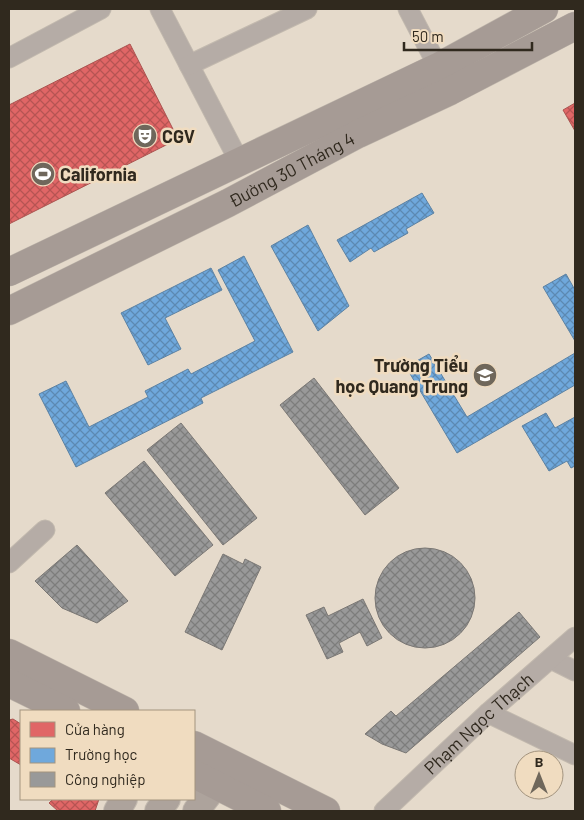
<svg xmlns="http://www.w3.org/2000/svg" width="584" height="820" font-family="Barlow,sans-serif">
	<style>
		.shops { fill: url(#shops-cross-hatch); stroke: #ab5450 }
		.schools { fill: url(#schools-cross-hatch); stroke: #5c82a3 }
		.industry { fill: url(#industry-cross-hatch); stroke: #7a7774 }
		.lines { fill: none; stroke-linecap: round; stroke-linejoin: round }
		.street-casing { stroke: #c2b9ae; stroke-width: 21 }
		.secondary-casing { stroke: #c2b9ae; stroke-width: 28 }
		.primary-casing { stroke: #c2b9ae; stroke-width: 29 }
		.street { stroke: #b5aca6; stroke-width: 19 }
		.secondary { stroke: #ada39c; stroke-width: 26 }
		.primary { stroke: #a69b95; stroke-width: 28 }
		.labels { text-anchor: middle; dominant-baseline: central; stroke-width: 5; stroke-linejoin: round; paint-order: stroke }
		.poi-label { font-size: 18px; font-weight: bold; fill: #30291e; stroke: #f0dcc0; text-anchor: start }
		.street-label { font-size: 18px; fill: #30291e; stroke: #f0dcc0 }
	</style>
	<defs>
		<pattern id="shops-cross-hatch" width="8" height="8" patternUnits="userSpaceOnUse" patternTransform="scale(1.25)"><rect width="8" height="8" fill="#e06666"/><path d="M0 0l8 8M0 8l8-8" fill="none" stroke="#b65453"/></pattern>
		<pattern id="schools-cross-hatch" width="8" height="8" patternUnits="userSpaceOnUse" patternTransform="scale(1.25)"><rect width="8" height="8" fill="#6fa8dc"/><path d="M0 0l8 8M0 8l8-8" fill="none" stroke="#5c89b2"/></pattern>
		<pattern id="industry-cross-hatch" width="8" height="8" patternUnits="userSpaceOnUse" patternTransform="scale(1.25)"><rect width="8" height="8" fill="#999"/><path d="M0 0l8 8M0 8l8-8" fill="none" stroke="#7d7d7c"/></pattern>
	</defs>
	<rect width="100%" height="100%" fill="#e5dacb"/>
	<!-- shops -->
	<path class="shops" d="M130 44 178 139 9 224V105Z
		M575 103V131L563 110Z
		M13 719 21 724V765L9 758V720Z
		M53 799H99L95 811H58L49 803Z"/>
	<!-- schools -->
	<path class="schools" d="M422 193 434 213 406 229 408 233 374 252 371 248 350 262 337 240Z
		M308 225 349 306 318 331 271 246Z
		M244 256 293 352 201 398 203 403 76 467 39 394 66 381 89 427 148 397 145 391 188 369 191 374 255 341 218 270Z
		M211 268 222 290 165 318 181 349 148 365 121 313Z
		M566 274 575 290V341L543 287Z
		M575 353V385L457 453 406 367 429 354 467 417Z
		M546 413 555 428 575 417V466L571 468 567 461 549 471 522 426Z"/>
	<!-- industry -->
	<path class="industry" d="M314 378 399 488 365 515 280 405Z
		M181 423 257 518 223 545 147 450Z
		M144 461 213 545 175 576 105 493Z
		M77 545 128 601 97 623 62 608 35 581Z
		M375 598a50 50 0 1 1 100 0a50 50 0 1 1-100 0Z
		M223 554 243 564 245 559 261 567 222 650 185 632Z
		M363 599 382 638 367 646 360 632 339 643 343 652 327 659 306 615 324 607 328 616Z
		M519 612 540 637 406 753 382 744 365 734 391 711 396 716Z"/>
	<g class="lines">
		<!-- street casing -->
		<g class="street-casing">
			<g id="street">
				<path d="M160 9 239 161"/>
				<path d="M408 9 443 76"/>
				<path d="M9 58 101 9"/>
				<path d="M189 65 307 9"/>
				<path d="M9 563 45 530"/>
				<path d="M551 659 575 671"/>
				<path d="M488 713 575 755"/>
				<path id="s1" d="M384 811 488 713 575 637"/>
			</g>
		</g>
		<!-- secondary casing -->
		<g class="secondary-casing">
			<path id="secondary" d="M117 811 124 799
				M158 811 167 799
				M196 811 229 768"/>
		</g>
		<!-- primary casing -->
		<g class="primary-casing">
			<g id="primary">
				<path d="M9 272 438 67 544 9"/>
				<path id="s2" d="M9 311 228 203 358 134 450 91 575 26"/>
				<path d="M9 653 125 711"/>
				<path d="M9 683 66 711"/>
				<path d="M194 745 326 811"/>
				<path d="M194 774 267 811"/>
			</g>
		</g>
		<!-- street -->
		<use href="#street" class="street"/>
		<!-- secondary -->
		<use href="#secondary" class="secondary"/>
		<!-- primary -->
		<use href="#primary" class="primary"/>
	</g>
	<!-- icons -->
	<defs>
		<g id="theatre-disc" transform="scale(1.25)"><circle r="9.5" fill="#6f675b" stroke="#f0dcc0"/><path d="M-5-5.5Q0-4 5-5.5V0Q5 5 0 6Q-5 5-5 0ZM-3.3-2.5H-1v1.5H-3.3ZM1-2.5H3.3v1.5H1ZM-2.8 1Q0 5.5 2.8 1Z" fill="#fff"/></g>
		<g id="stadium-disc" transform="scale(1.25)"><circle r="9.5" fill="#6f675b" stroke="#f0dcc0"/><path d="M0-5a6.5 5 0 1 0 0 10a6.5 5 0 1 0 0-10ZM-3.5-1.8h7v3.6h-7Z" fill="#fff"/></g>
		<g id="school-disc" transform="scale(1.25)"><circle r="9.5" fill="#6f675b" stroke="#f0dcc0"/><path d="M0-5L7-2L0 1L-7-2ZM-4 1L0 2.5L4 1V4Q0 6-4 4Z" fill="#fff"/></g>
	</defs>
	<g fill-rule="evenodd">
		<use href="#theatre-disc" x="145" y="136"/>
		<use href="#stadium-disc" x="43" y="174"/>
		<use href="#school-disc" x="485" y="375"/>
	</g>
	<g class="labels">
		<!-- poi labels -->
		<g class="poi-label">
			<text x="162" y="136">CGV</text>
			<text x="60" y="174">California</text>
			<text x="468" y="365" text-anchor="end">Trường Tiểu<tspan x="468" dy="21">học Quang Trung</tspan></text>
		</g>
		<!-- street labels -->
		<g class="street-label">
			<text stroke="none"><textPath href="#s2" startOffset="316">Đường 30 Tháng 4</textPath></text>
			<text stroke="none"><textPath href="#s1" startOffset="129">Phạm Ngọc Thạch</textPath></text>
		</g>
	</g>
	<!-- border -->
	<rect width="584" height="820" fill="none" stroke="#30291e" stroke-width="20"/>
	<!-- legend -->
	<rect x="20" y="710" width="175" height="90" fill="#f0dcc0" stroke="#a3947f"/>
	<rect x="30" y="722" width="25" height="15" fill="#e06666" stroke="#a3947f"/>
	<text x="65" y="735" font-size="15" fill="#30291e">Cửa hàng</text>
	<rect x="30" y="748" width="25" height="15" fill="#6fa8dc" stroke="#a3947f"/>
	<text x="65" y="760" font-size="15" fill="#30291e">Trường học</text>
	<rect x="30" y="772" width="25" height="15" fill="#999999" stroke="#a3947f"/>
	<text x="65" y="785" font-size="15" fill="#30291e">Công nghiệp</text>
	<!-- north arrow -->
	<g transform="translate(539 775)"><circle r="24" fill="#f0dcc0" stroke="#a3947f"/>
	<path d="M0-4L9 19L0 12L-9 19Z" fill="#6f675b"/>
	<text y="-8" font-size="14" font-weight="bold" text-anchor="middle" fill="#30291e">B</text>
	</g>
	<!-- scale -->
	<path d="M404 42v8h128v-8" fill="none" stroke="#30291e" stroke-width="2.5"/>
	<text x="412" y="42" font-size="15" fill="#30291e" stroke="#f0dcc0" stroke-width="4" paint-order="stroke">50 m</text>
</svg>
